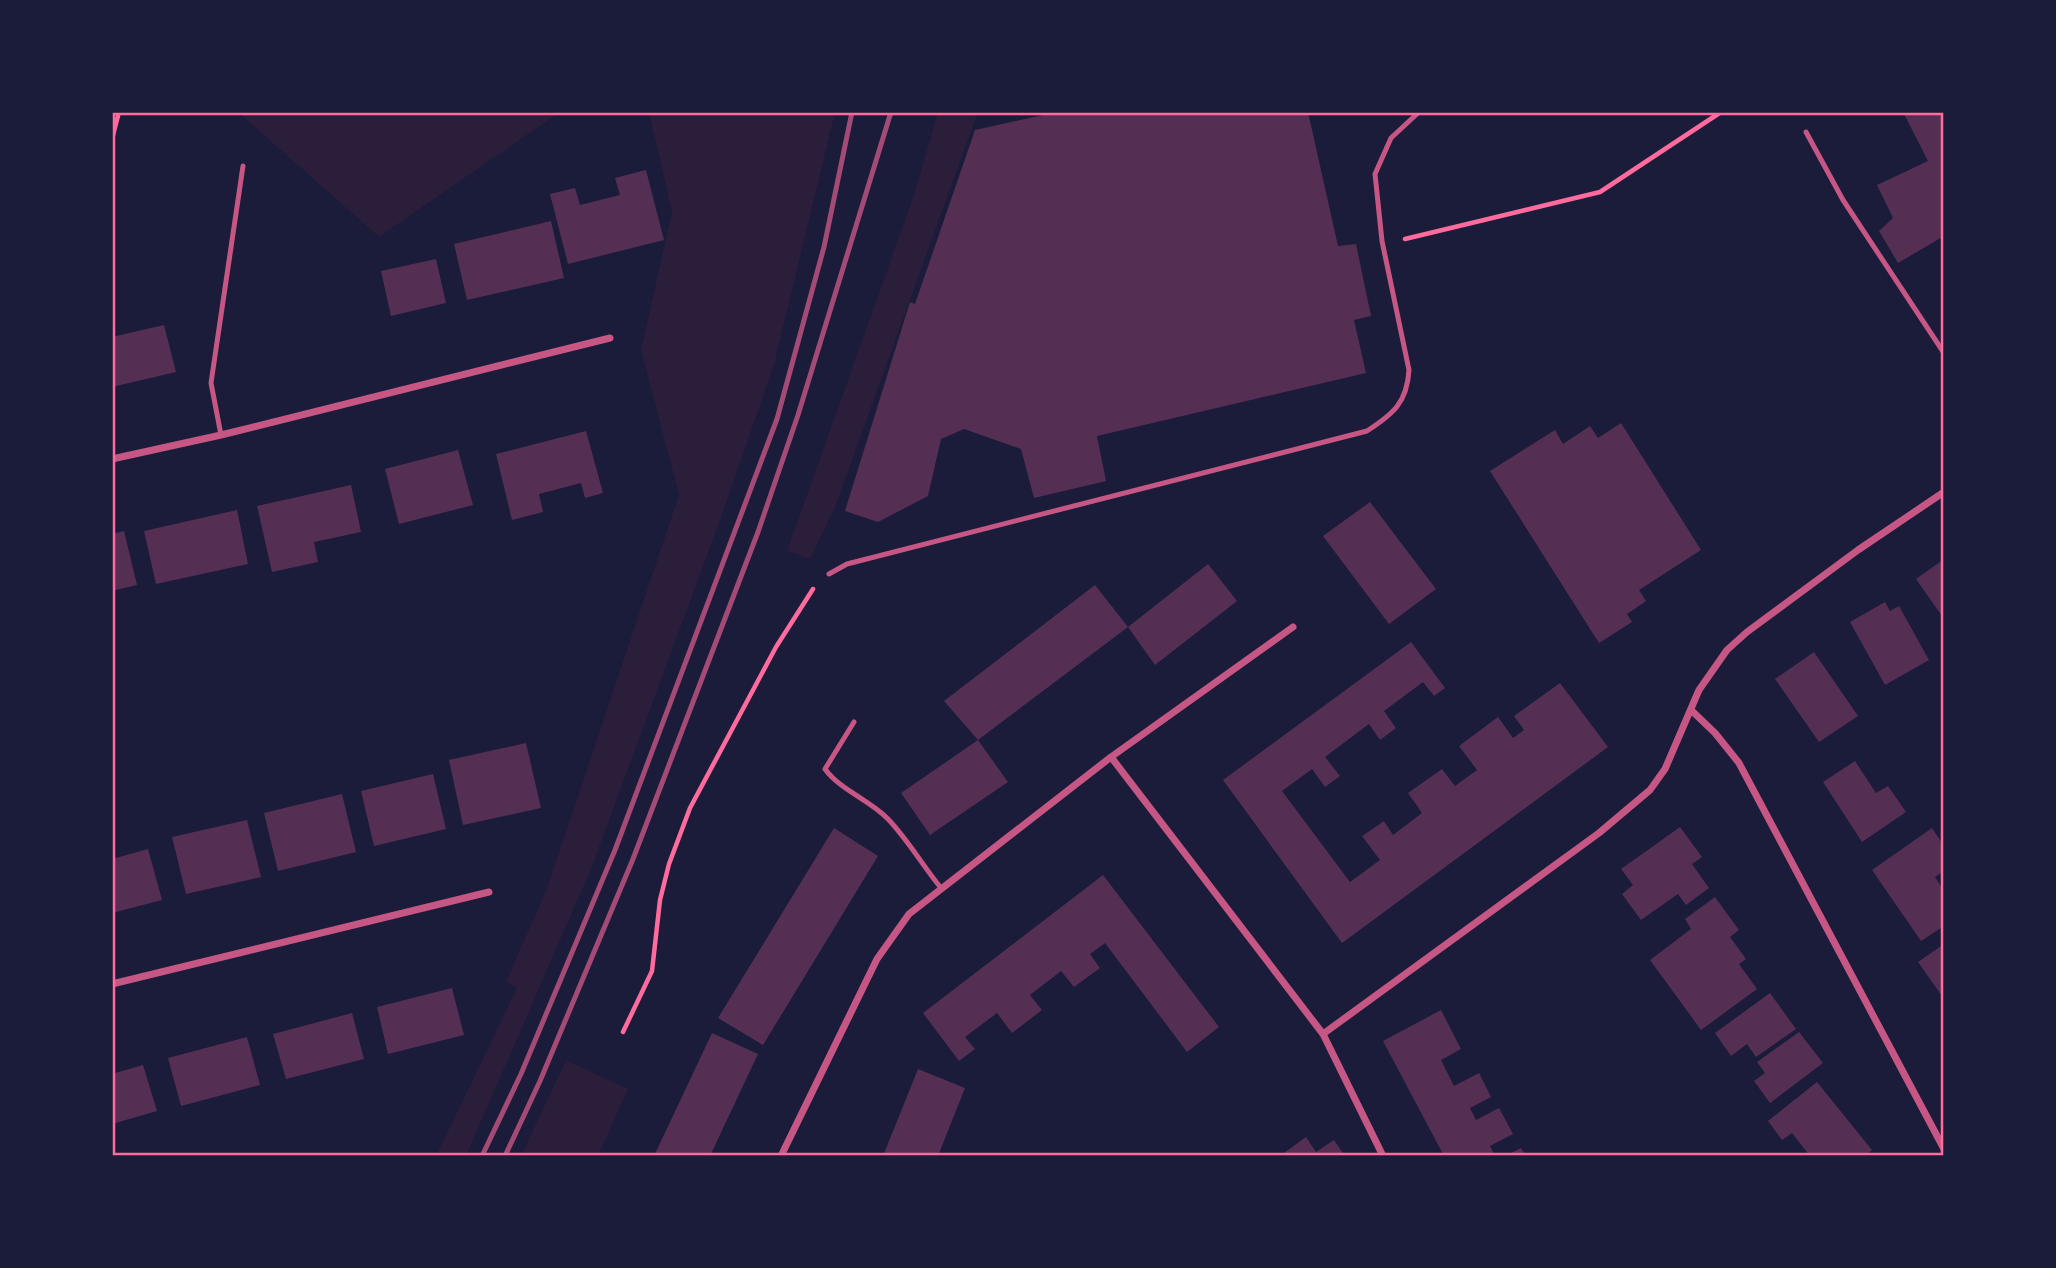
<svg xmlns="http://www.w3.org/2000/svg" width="2056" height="1268" font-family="Figtree,sans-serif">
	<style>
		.green { fill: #2a1e3b }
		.building { fill: #542f53 }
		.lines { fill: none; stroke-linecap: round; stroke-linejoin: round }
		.path { stroke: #ff6b9d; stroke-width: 4.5 }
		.service { stroke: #c65784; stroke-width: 5 }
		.minor { stroke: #c65784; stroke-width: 7 }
		.rail { stroke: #a44b75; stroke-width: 5 }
		.neatline { fill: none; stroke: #ff6b9d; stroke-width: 2.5 }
	</style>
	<rect width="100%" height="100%" fill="#1b1b3a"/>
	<!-- green -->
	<path class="green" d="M238 112H560L379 237Z
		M649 112H835L774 365 718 526 591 869 466 1156H436L517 988 506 982 547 888 679 495 641 350 672 212Z
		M938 112H978L835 507 810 559 787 551 914 195Z
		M566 1060 628 1089 598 1156H521Z"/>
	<!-- building -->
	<path class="building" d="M1057 112H1308L1338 246 1356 244 1371 316 1354 320 1366 373 1097 436 1106 481 1034 498 1021 449 964 429 941 439 928 496 878 522 845 511 910 302 915 304 975 130Z
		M1903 112H1944V236L1898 263 1879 231 1893 218 1877 185 1928 161Z
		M646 170 664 240 568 264 550 194 575 188 580 205 620 195 615 178Z
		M551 221 564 278 467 300 454 244Z
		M436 259 446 303 391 316 381 271Z
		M164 325 176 372 112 387V337Z
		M1621 423 1701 550 1639 590 1646 601 1627 614 1632 622 1599 643 1490 471 1555 430 1563 444 1590 426 1598 438Z
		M586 431 603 493 585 498 581 483 539 494 543 512 512 520 496 454Z
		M458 450 473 505 399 524 385 469Z
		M351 485 361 532 314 542 318 562 272 572 257 506Z
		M1370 502 1436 589 1389 624 1323 536Z
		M237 510 248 564 156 584 144 531Z
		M124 531 137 585 112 591V534Z
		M1944 559V619L1916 579Z
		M1208 564 1237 601 1155 665 1128 627Z
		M1095 585 1128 627 978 740 944 701Z
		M1885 602 1890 611 1899 606 1929 660 1885 685 1850 622Z
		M1411 642 1445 688 1434 696 1423 682 1384 711 1396 728 1380 740 1369 724 1325 757 1340 776 1325 787 1312 769 1282 791 1350 882 1380 860 1362 836 1384 821 1393 835 1422 813 1408 793 1442 769 1455 786 1477 770 1459 746 1498 717 1513 738 1524 730 1514 716 1560 683 1608 747 1342 943 1223 780Z
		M1814 652 1858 716 1819 742 1775 679Z
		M978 740 1008 782 930 835 901 793Z
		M526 743 541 808 463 825 449 760Z
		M1855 761 1876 793 1888 786 1906 812 1862 842 1823 782Z
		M433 774 446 829 374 846 361 791Z
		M342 794 356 852 278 871 264 813Z
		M247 820 261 877 186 894 172 837Z
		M1680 827 1702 857 1692 864 1709 888 1686 905 1678 894 1641 920 1622 894 1633 885 1621 869Z
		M834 828 878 856 763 1045 718 1018Z
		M1932 828 1944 846V871L1935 877 1944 891V926L1921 941 1872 870Z
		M148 849 162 900 112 913V859Z
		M1103 875 1219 1027 1187 1052 1105 943 1090 954 1100 968 1074 987 1061 971 1030 995 1042 1010 1012 1033 997 1013 965 1037 975 1049 959 1061 923 1013Z
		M1715 897 1739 930 1730 937 1746 959 1739 964 1757 989 1701 1030 1650 960 1691 929 1685 919Z
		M1944 944V999L1918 962Z
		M452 988 464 1035 388 1054 377 1007Z
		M1770 993 1796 1029 1756 1057 1747 1044 1731 1056 1715 1033Z
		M1441 1010 1461 1049 1441 1060 1454 1086 1479 1073 1491 1097 1470 1108 1476 1120 1499 1108 1513 1134 1490 1146 1495 1156H1444L1383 1041Z
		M352 1013 364 1059 286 1079 273 1034Z
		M1799 1032 1823 1063 1770 1103 1754 1081 1765 1073 1757 1062Z
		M712 1033 758 1054 710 1156H654Z
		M247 1037 260 1085 181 1106 168 1058Z
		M143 1065 157 1111 112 1124V1074Z
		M918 1069 965 1088 938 1156H883Z
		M1817 1082 1872 1150 1865 1156H1810L1792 1133 1782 1140 1768 1121Z
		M1306 1137 1316 1152 1334 1140 1345 1156H1286L1284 1153Z
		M1521 1148 1526 1156H1505Z"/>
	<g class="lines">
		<!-- path -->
		<path class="path" d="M112 139 119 112
			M1405 239 1600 192 1721 112
			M623 1032 652 971 660 900 669 864 690 808 776 647 813 589"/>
		<!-- service -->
		<path class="service" d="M1806 132 1843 200 1944 353
			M221 435 211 383 243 166
			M829 574 847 564 1367 431C1393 414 1407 403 1409 370L1382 241 1375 174 1391 138 1419 112
			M854 722 825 769C840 790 870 800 888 819 908 840 923 866 941 888"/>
		<!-- minor -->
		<path class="minor" d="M112 459 221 435 610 338
			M1691 710 1715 733 1739 763 1944 1149
			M1111 757 1323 1034 1383 1156
			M112 984 489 892
			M1323 1034 1599 833 1650 790 1665 769 1699 690 1727 650 1747 632 1858 550 1944 492
			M781 1156 877 959 909 914 1111 757 1293 627"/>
		<!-- rail -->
		<path class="rail" d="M482 1156 521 1074 615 850 777 419 824 247 852 112
			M505 1156 540 1081 633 859 758 532 798 415 891 112"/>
	</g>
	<!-- border -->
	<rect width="2056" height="1268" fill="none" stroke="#1b1b3a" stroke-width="228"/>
	<rect x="114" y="114" width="1828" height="1040" class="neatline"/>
</svg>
